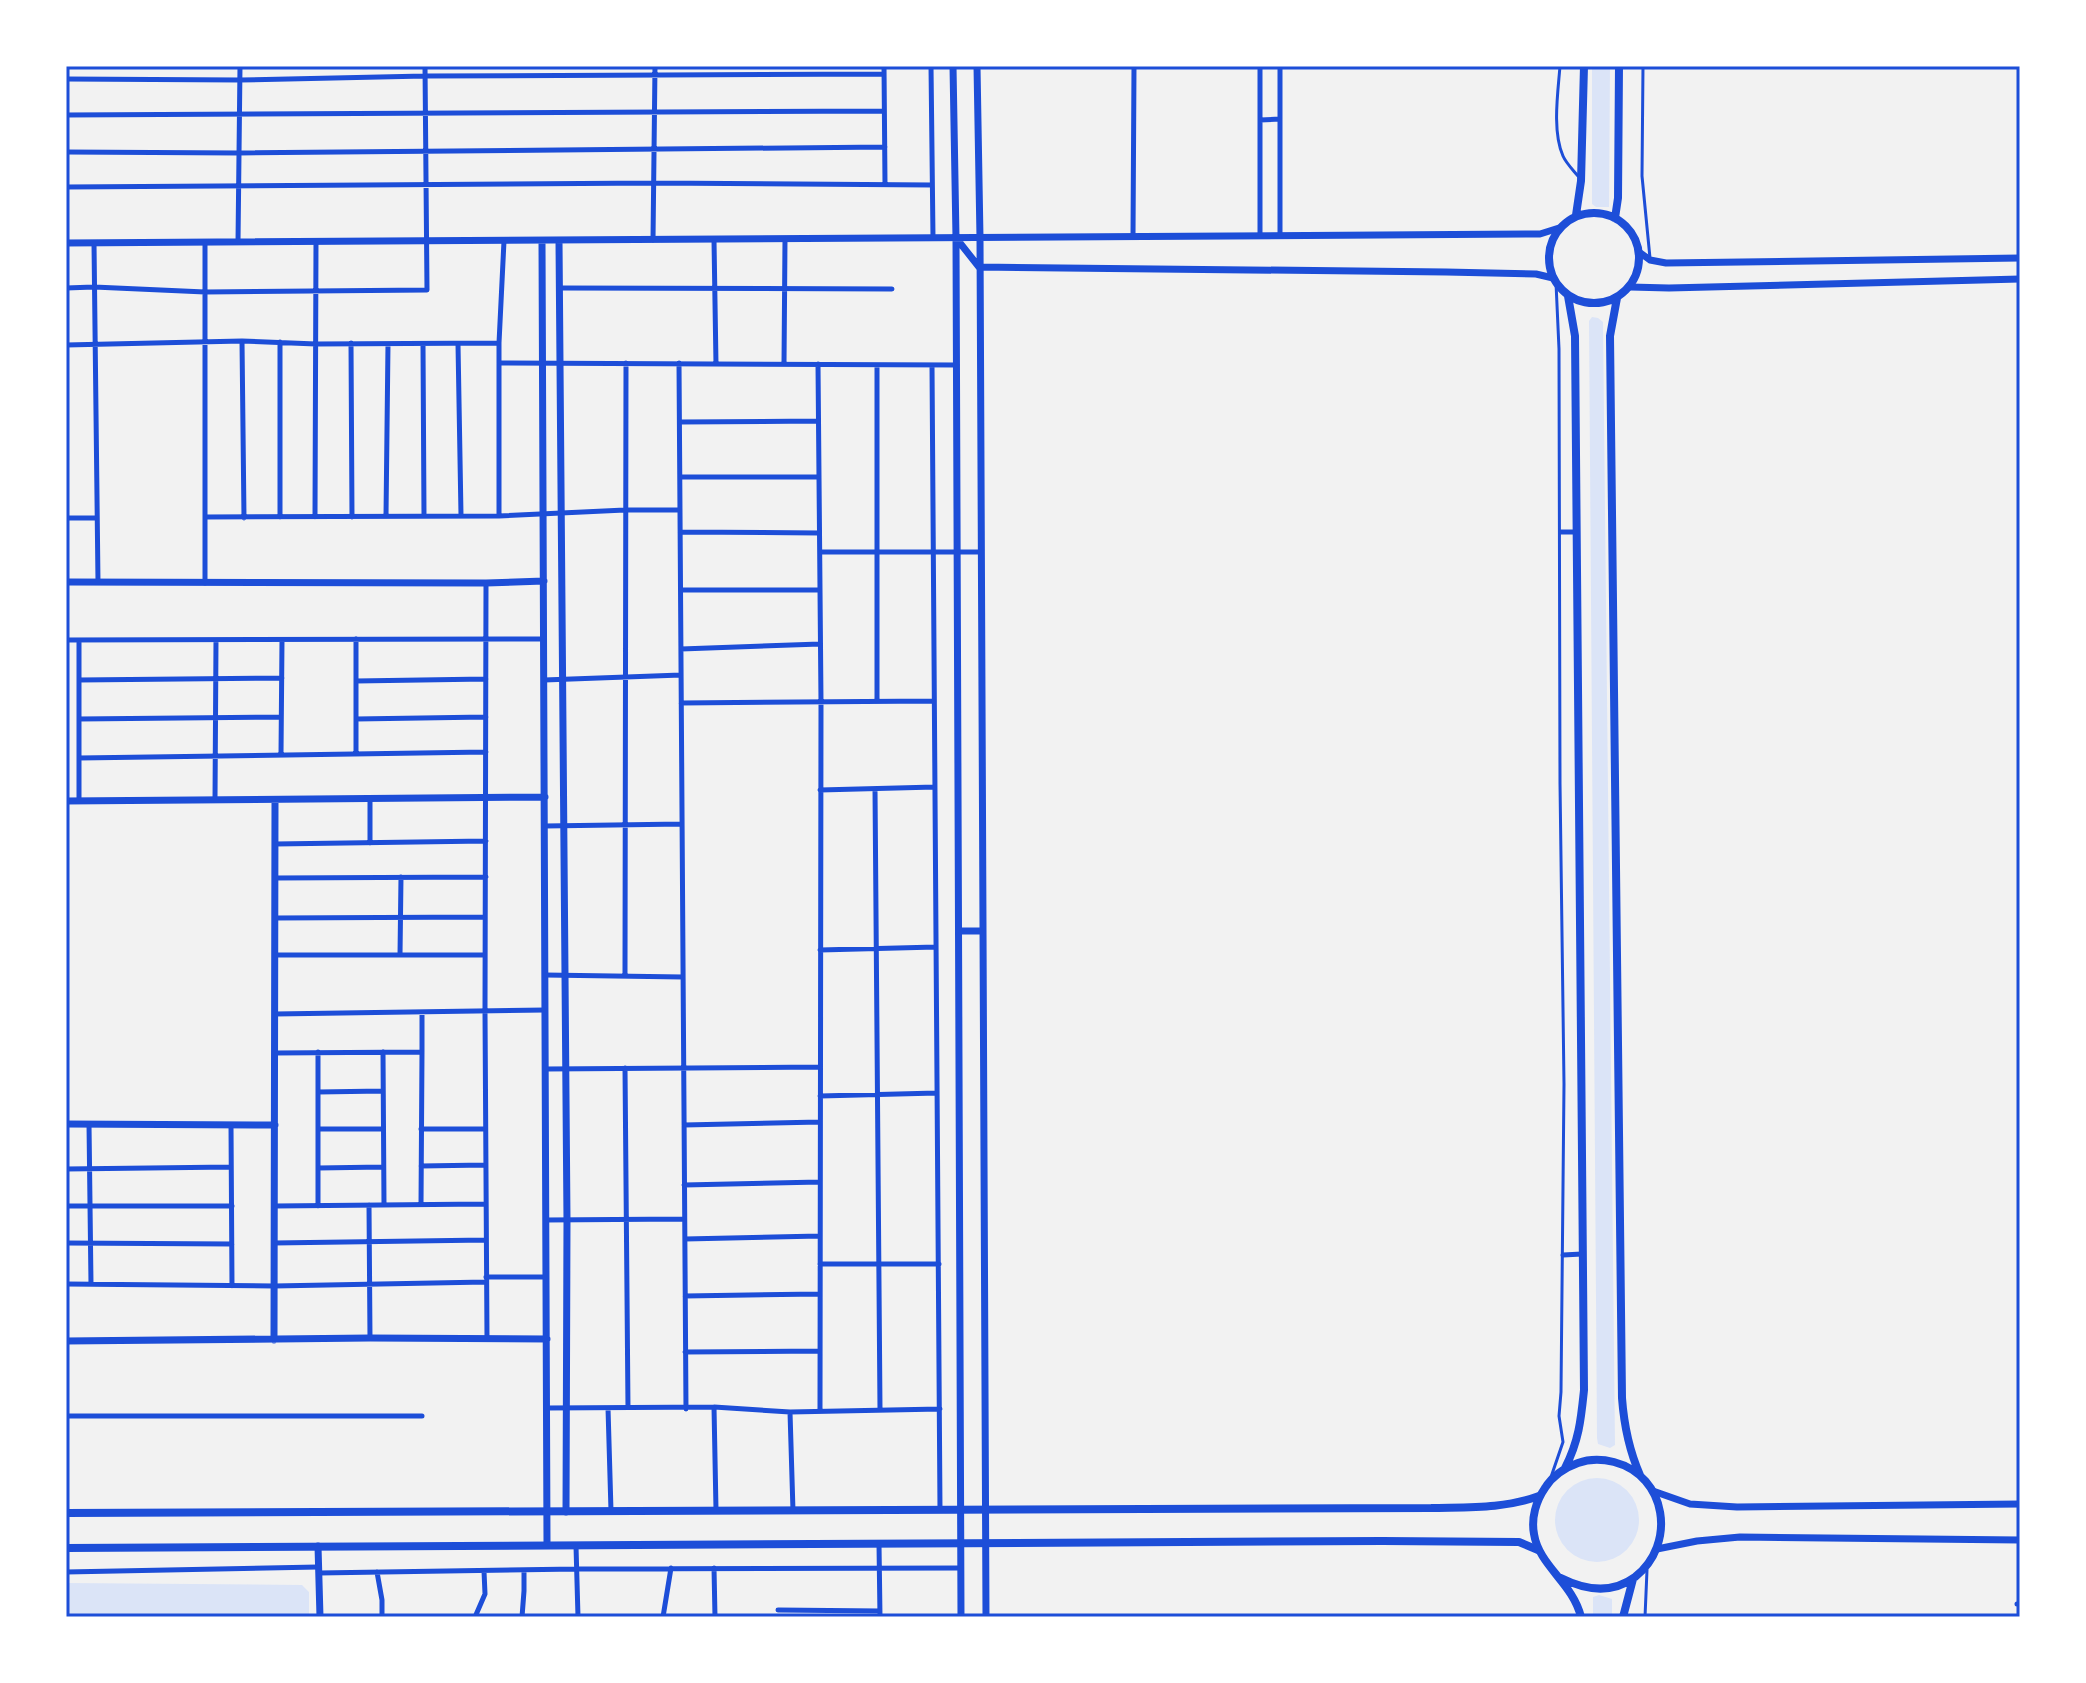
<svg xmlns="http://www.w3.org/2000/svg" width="2086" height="1683" font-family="Signika,sans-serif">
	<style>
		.green { fill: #dbe4f7 }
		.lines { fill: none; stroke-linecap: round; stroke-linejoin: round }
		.service { stroke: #1d4ed8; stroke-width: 3 }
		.minor { stroke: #1d4ed8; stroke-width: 5 }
		.tertiary { stroke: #1d4ed8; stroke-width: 7 }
		.secondary { stroke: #1d4ed8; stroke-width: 8 }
		.primary { stroke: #1d4ed8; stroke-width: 8 }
		.neatline { fill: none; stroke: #1d4ed8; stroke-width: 3 }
	</style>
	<rect width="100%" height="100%" fill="#f2f2f2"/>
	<!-- green -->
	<path class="green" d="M1592 66H1610L1609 207H1596L1592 204Z
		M1592 317 1598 318 1603 322 1615 1445 1610 1448 1598 1444 1597 1438 1589 321Z
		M1555 1520a42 42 0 1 1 84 0a42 42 0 1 1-84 0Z
		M66 1583 302 1585 309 1592V1617H66Z
		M1599 1595 1612 1599V1617H1593V1597Z"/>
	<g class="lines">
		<!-- service -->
		<path class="service" d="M1560 66C1558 92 1552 131 1563 156 1566 163 1573 170 1578 176
			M1643 66 1642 176 1650 258
			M1551 1477 1563 1442 1559 1416 1561 1392 1564 1084 1560 783 1559 349 1556 283
			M1645 1617 1647 1570"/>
		<!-- minor -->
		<path class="minor" d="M884 66 885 184
			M931 66 933 238
			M1280 66V235
			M66 79 240 80 425 76 884 74
			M66 115 884 111
			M1260 120 1280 119
			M66 152 239 153 885 147
			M66 187 654 183 932 185
			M1260 235V66
			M1133 236 1134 66
			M653 240 655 66
			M714 240 716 364
			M205 242V583
			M238 242 240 66
			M94 243 98 582
			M66 288 94 287 205 292 427 290 425 66
			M560 288 892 289
			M242 341 244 518
			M280 342V517
			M351 343 352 517
			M499 343 504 241
			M423 344 424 516
			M458 344 461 515
			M66 345 242 341 316 344 499 343V516
			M499 363 957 365
			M679 363 686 1409
			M784 364 785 240
			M818 364 821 702 820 1410
			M932 365 940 1510
			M680 422 818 421
			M680 477H819
			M386 516 388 344
			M205 517 499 516 625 510H680
			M315 517 316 242
			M66 518H97
			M680 532 819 533
			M1561 532H1576
			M820 552H980
			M486 583 485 1012 487 1339
			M681 590H820
			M356 639V753
			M66 640 544 639
			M681 649 820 644
			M79 680 282 678
			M544 680 681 675
			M356 681 486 679
			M877 701V365
			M681 703 934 701
			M79 719 281 717
			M356 719 486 717
			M281 754 282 640
			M79 758 486 752
			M875 789 880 1409
			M820 790 935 787
			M215 800 216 640
			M79 801V640
			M545 826 682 824
			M370 843V800
			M275 844 486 841
			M275 878 486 877
			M275 918 485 917
			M820 950 936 947
			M275 955H485
			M400 955 401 877
			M545 975 683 977
			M625 976 626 363
			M422 1013V1052
			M275 1014 545 1010
			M383 1052 384 1205
			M275 1053 422 1052 421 1205
			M625 1068 628 1408
			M546 1069 820 1067
			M318 1092 383 1091
			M820 1096 937 1093
			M89 1124 91 1284
			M231 1125 232 1286
			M684 1125 820 1122
			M318 1129H383
			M421 1129H485
			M421 1166 485 1165
			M318 1168 383 1167
			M66 1169 231 1167
			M684 1185 820 1182
			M369 1205 370 1338
			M66 1206H232
			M275 1206 485 1204
			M318 1206V1052
			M546 1220 684 1219
			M685 1239 820 1236
			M66 1243 232 1244
			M274 1243 486 1240
			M1563 1255 1582 1254
			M820 1264H939
			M486 1277H546
			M66 1284 274 1286 486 1282
			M685 1296 820 1294
			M685 1352 820 1351
			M714 1407 716 1510
			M547 1408 714 1407 790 1412 940 1409
			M608 1408 611 1511
			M790 1412 793 1511
			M66 1416H422
			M879 1544 880 1617
			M576 1546 578 1617
			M714 1568 715 1617
			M66 1572 318 1567
			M377 1572 382 1600V1617
			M319 1573 577 1569 961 1568
			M2017 1604H2020
			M778 1610 880 1611
			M475 1617 485 1594 484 1571
			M522 1617 524 1591V1570
			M663 1617 671 1568"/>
		<!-- tertiary -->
		<path class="tertiary" d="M953 66 956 238 961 1617
			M977 66 980 238 986 1617
			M956 238 979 267
			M542 241 547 1544
			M559 241 567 1220 566 1512
			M66 243 1540 234 1559 228
			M1639 252 1650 260 1666 263 2020 258
			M979 267 1446 272 1536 274 1553 278
			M1630 287 1669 288 2020 279
			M66 582 486 583 544 581
			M66 801 545 797
			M959 931H983
			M66 1124 275 1125
			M274 1340 275 800
			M66 1341 370 1338 547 1339
			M1653 1491 1690 1504 1737 1507 2020 1504
			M318 1546 320 1617
			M1657 1549 1697 1541 1740 1537 2020 1540"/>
		<!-- secondary -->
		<path class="secondary" d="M66 1513 1431 1508C1468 1507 1504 1509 1539 1496
			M66 1548 1382 1541 1519 1542 1538 1550"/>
		<!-- primary -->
		<path class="primary" d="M1549 258a45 45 0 1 1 90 0a45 45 0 1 1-90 0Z
			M1576 215 1581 181 1584 66
			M1615 218 1618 198 1619 66
			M1617 298 1610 336 1622 1398C1624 1425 1629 1450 1640 1475
			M1565 1468C1579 1441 1581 1419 1584 1390L1575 336 1568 296
			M1561 1578C1585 1590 1612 1594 1635 1577 1677 1544 1667 1476 1614 1462 1602 1459 1589 1459 1578 1463 1564 1468 1553 1475 1545 1488 1536 1501 1531 1518 1534 1534 1539 1566 1573 1583 1581 1617
			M1623 1617 1633 1579"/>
	</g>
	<!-- border -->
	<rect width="2086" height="1683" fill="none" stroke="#ffffff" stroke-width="136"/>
	<rect x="68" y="68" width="1950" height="1547" class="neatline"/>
</svg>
